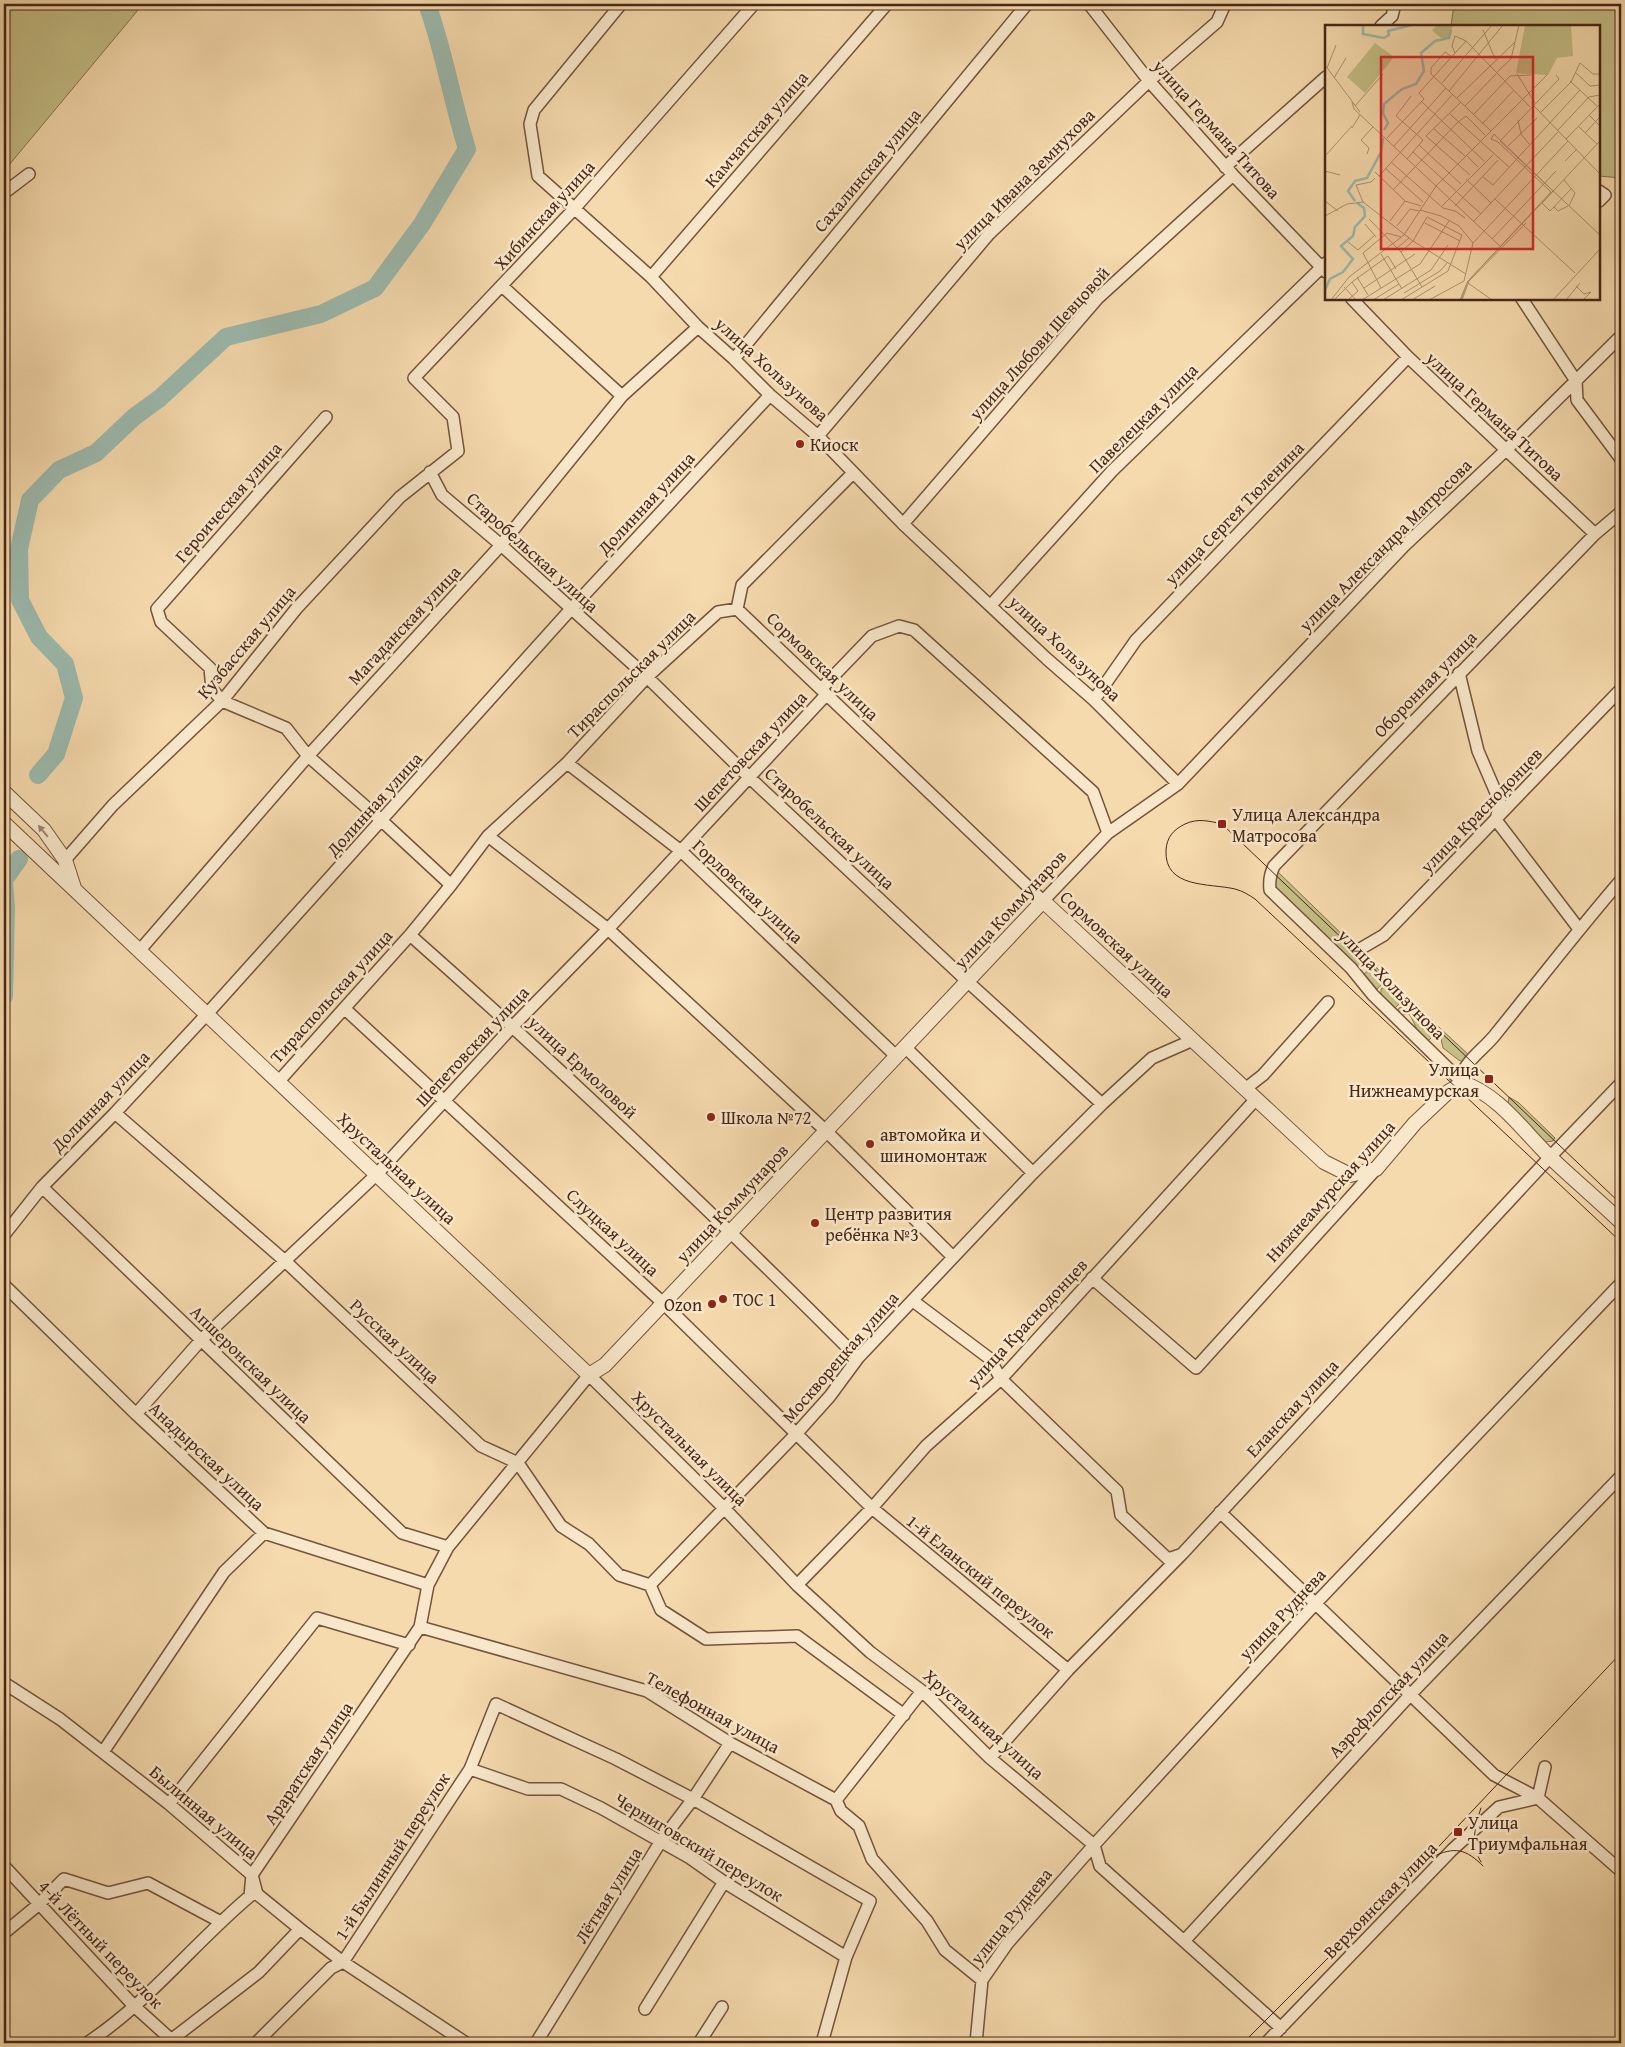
<svg xmlns="http://www.w3.org/2000/svg" width="1625" height="2047" font-family="'Gentium Book Plus',serif">
	<style>
		.green { fill: #c4bd85; stroke: #86724e }
		.lines { fill: none; stroke-linecap: round; stroke-linejoin: round }
		.river { stroke: #9cbaae; stroke-width: 18 }
		.minor-casing { stroke: #73543c; stroke-width: 14 }
		.tertiary-casing { stroke: #73543c; stroke-width: 16 }
		.minor { stroke: #f8e7ca; stroke-width: 11 }
		.tertiary { stroke: #f8e7ca; stroke-width: 14 }
		.tram { stroke: #482717; stroke-width: 1 }
		.oneway { fill: #a08770 }
		.poi-dot { fill: #8f2418; stroke: #f8e7ca; stroke-width: 2 }
		.labels { text-anchor: middle; dominant-baseline: central; stroke-width: 5; stroke-linejoin: round; paint-order: stroke }
		.street-label { font-size: 18px; fill: #482717; stroke: #f8e7ca }
		.poi-label { font-size: 18px; fill: #482717; stroke: #f8e7ca; text-anchor: start }
		.inset-river { fill: none; stroke: #9cbaae; stroke-width: 2.5 }
		.inset-road { fill: none; stroke: #b09271; stroke-width: 1 }
		.view { fill: #d62828; fill-opacity: 0.15; stroke: #d62828; stroke-width: 2.5 }
		.inset-edge { fill: none; stroke: #482717; stroke-width: 2.5 }
	</style>
	<rect width="100%" height="100%" fill="#f5daad"/>
	<filter id="stains"><feTurbulence type="fractalNoise" baseFrequency=".004" numOctaves="4"/><feColorMatrix values="0 0 0 0 .2 0 0 0 0 .09 0 0 0 0 .02 0 0 0 .5 -.17"/></filter>
	<radialGradient id="worn" r=".72"><stop offset=".6" stop-color="#630" stop-opacity="0"/><stop offset="1" stop-color="#630" stop-opacity=".3"/></radialGradient>
	<!-- green -->
	<path class="green" d="M4 4H143L4 171Z
		M1454 4H1621V178L1599 176V26H1451Z
		M1277 871 1388 979 1377 989 1364 974 1369 970 1364 967H1358L1273 888Z
		M1387 985 1403 1000 1394 1009 1381 994V989Z
		M1409 999 1414 1004 1470 1056 1464 1061H1460L1443 1048 1441 1039 1405 1003Z
		M1404 1006 1431 1031 1432 1037 1428 1041C1416 1034 1416 1024 1409 1014L1401 1015 1397 1012 1399 1008Z
		M1509 1097 1519 1103 1555 1138 1553 1141 1546 1142 1521 1120 1508 1104Z"/>
	<g class="lines">
		<!-- river -->
		<path class="river" d="M38 775 56 754 74 698 65 664 39 637 20 600 19 549 30 500 59 470 96 453 134 417 160 398 226 337 321 314 375 288 422 224 467 149C452 101 444 51 427 4
			M4 880 19 859
			M4 882 6 908 4 996"/>
		<!-- minor casing -->
		<g class="minor-casing">
			<path id="minor" d="M621 4 534 110 530 124 538 176 651 277 698 327 734 359 770 395 818 436 903 524 1047 659 1094 700 1178 784
				M1089 4 1149 81 1233 175 1326 272
				M1381 26 1392 16 1395 4
				M1225 167 1326 77
				M1599 191 1605 195 1599 201
				M4 193 29 174
				M651 277 887 4
				M502 286 622 396
				M1352 299 1408 357 1595 534
				M1522 299 1576 381 1577 400 1621 459
				M734 359 1027 4
				M326 417 157 609 161 622 210 668 212 689 222 701 286 728 308 756 382 821 451 885 410 935C564 1071 712 1212 858 1358
				M818 436 989 234 1149 81 1217 22 1225 4
				M430 472 442 495 501 545 647 677 750 778 967 981 1102 1104
				M903 524 1098 298 1233 175
				M991 605 1112 471 1326 263
				M737 609 1043 901 1108 833 1178 784 1404 546 1506 450 1621 336
				M1459 673 1478 751 1500 802 1496 820 1579 929
				M821 689 872 636 899 626 914 630 1093 792 1108 833
				M1094 700 1136 640 1408 357
				M567 763 681 851 896 1056
				M488 836 608 929 826 1131 953 1257
				M65 860 113 805 222 701 296 609 400 497 458 451 453 417 414 378 574 209 754 4
				M451 885 488 836 567 763 647 677 718 612 737 609 742 585 853 473
				M1360 949 1384 935 1621 689
				M140 950 308 756 501 545 622 396 698 327
				M345 1009 663 1303 872 1508 1068 1670
				M905 1047 1033 1173
				M279 1081 410 935
				M1463 1083 1373 995 1351 968 1270 890C1269 881 1270 874 1274 866L1595 534 1621 512
				M1463 1083 1461 1077C1466 1060 1484 1049 1495 1035 1537 983 1577 931 1621 880
				M1245 1089 1263 1075 1328 1002
				M115 1113 285 1261 481 1446 518 1463 561 1526 589 1544 619 1575 650 1585
				M42 1187 402 1533 448 1547
				M4 1235 42 1187 115 1113 207 1014 571 609 770 395
				M1092 1278 1196 1368 1376 1169
				M4 1285 136 1414 264 1533 428 1585
				M913 1301 989 1358 1001 1379 1117 1491 1121 1515 1168 1559 1180 1555
				M136 1414 201 1340 376 1175 513 1026 608 929 826 695
				M1220 1512 1494 1775 1538 1798 1621 1871
				M650 1585 796 1434 830 1396 858 1358 1033 1173 1102 1104 1152 1058 1193 1040
				M650 1585 661 1610 706 1639 797 1636 904 1715
				M797 1585 872 1508 926 1446 1001 1379 1256 1099
				M420 1627 647 1691 730 1743 836 1800 841 1811 859 1826 872 1859 927 1921 945 1950 982 1980
				M4 1683 60 1719 169 1804 252 1875 257 1894 300 1929 343 1962 466 2043
				M103 1752 224 1572 264 1533
				M990 1758 1068 1670 1182 1554 1550 1157 1621 1083
				M470 1769 528 1789H561L601 1808 690 1858 724 1882 846 1957
				M836 1800 922 1691
				M169 1804 317 1618 409 1645
				M4 1866 134 2006 175 2043
				M4 1933 38 1905 64 1879 108 1893 148 1883 219 1921
				M1185 1940 1411 1694 1621 1476
				M645 2009 724 1882
				M171 2040 259 1972 300 1929
				M87 2043C148 2003 194 1943 250 1896L252 1875 420 1627 428 1585 448 1547 589 1375 724 1508 797 1585 870 1652 922 1691 990 1758 1094 1845 1100 1866 1281 2028
				M256 2043 331 1968 343 1962 470 1769 496 1704 616 1759 693 1799 870 1901 846 1957 822 2043
				M536 2043 661 1841 693 1799 730 1743
				M699 2043 722 2007
				M976 2043 982 1980 1007 1944 1094 1845 1316 1603 1621 1283
				M1266 2043 1452 1850 1499 1807 1538 1798 1545 1767"/>
		</g>
		<!-- tertiary casing -->
		<g class="tertiary-casing">
			<path id="tertiary" d="M4 792 44 830 65 860 74 888
				M4 823 589 1375 605 1365 1043 901 1324 1162 1350 1175 1376 1169 1415 1123 1448 1092 1463 1083C1499 1095 1524 1132 1550 1157 1573 1179 1598 1200 1621 1222"/>
		</g>
		<!-- minor -->
		<use href="#minor" class="minor"/>
		<!-- tertiary -->
		<use href="#tertiary" class="tertiary"/>
		<!-- tram -->
		<path class="tram" d="M1621 1204 1222 824C1209 821 1198 818 1185 824 1173 830 1167 837 1166 850 1164 889 1210 883 1235 889 1243 891 1249 895 1255 899L1621 1242
			M1432 1857C1455 1846 1466 1849 1483 1866
			M1481 1862C1470 1844 1475 1826 1481 1808
			M1618 1995 1621 2002
			M1243 2043 1426 1860 1621 1653
			M1616 2043 1621 2027"/>
	</g>
	<!-- one-way arrows -->
	<defs><path id="oneway-solid" d="M-6-.8H1V-3.2L6.5 0L1 3.2V.8H-6Z" transform="scale(1.25)"/></defs>
	<use class="oneway" href="#oneway-solid" transform="translate(43 831) rotate(-130)"/>
	<!-- markers -->
	<g class="poi-dot">
		<circle cx="800" cy="444" r="5"/>
		<rect x="1217" y="819" width="10" height="10" rx="2.5"/>
		<rect x="1484" y="1074" width="10" height="10" rx="2.5"/>
		<circle cx="711" cy="1117" r="5"/>
		<circle cx="870" cy="1144" r="5"/>
		<circle cx="815" cy="1223" r="5"/>
		<circle cx="723" cy="1299" r="5"/>
		<circle cx="712" cy="1304" r="5"/>
		<rect x="1453" y="1827" width="10" height="10" rx="2.5"/>
	</g>
	<g class="labels">
		<!-- street labels -->
		<g class="street-label">
			<text transform="translate(756 129) rotate(-49)">Камчатская улица</text>
			<text transform="translate(1217 129) rotate(48)">улица Германа Титова</text>
			<text transform="translate(867 170) rotate(-50)">Сахалинская улица</text>
			<text transform="translate(1024 179) rotate(-45)">улица Ивана Земнухова</text>
			<text transform="translate(544 215) rotate(-48)">Хибинская улица</text>
			<text transform="translate(1039 343) rotate(-48)">улица Любови Шевцовой</text>
			<text transform="translate(772 369) rotate(42)">улица Хользунова</text>
			<text transform="translate(1495 416) rotate(43)">улица Германа Титова</text>
			<text transform="translate(1143 418) rotate(-45)">Павелецкая улица</text>
			<text transform="translate(228 502) rotate(-49)">Героическая улица</text>
			<text transform="translate(646 503) rotate(-47)">Долинная улица</text>
			<text transform="translate(1234 513) rotate(-46)">улица Сергея Тюленина</text>
			<text transform="translate(1385 545) rotate(-45)">улица Александра Матросова</text>
			<text transform="translate(533 552) rotate(42)">Старобельская улица</text>
			<text transform="translate(404 625) rotate(-47)">Магаданская улица</text>
			<text transform="translate(246 642) rotate(-50)">Кузбасская улица</text>
			<text transform="translate(1065 648) rotate(43)">улица Хользунова</text>
			<text transform="translate(823 666) rotate(44)">Сормовская улица</text>
			<text transform="translate(631 674) rotate(-45)">Тираспольская улица</text>
			<text transform="translate(1425 684) rotate(-46)">Оборонная улица</text>
			<text transform="translate(750 751) rotate(-47)">Шепетовская улица</text>
			<text transform="translate(374 804) rotate(-48)">Долинная улица</text>
			<text transform="translate(1481 810) rotate(-46)">улица Краснодонцев</text>
			<text transform="translate(830 828) rotate(43)">Старобельская улица</text>
			<text transform="translate(748 891) rotate(43)">Горловская улица</text>
			<text transform="translate(1010 909) rotate(-47)">улица Коммунаров</text>
			<text transform="translate(1117 944) rotate(43)">Сормовская улица</text>
			<text transform="translate(1392 984) rotate(46)">улица Хользунова</text>
			<text transform="translate(331 996) rotate(-48)">Тираспольская улица</text>
			<text transform="translate(472 1046) rotate(-47)">Шепетовская улица</text>
			<text transform="translate(583 1067) rotate(43)">улица Ермоловой</text>
			<text transform="translate(100 1101) rotate(-46)">Долинная улица</text>
			<text transform="translate(397 1168) rotate(43)">Хрустальная улица</text>
			<text transform="translate(1330 1191) rotate(-48)">Нижнеамурская улица</text>
			<text transform="translate(732 1203) rotate(-47)">улица Коммунаров</text>
			<text transform="translate(613 1232) rotate(43)">Слуцкая улица</text>
			<text transform="translate(1027 1322) rotate(-47)">улица Краснодонцев</text>
			<text transform="translate(395 1341) rotate(43)">Русская улица</text>
			<text transform="translate(840 1357) rotate(-49)">Москворецкая улица</text>
			<text transform="translate(251 1364) rotate(44)">Апшеронская улица</text>
			<text transform="translate(1292 1408) rotate(-47)">Еланская улица</text>
			<text transform="translate(690 1448) rotate(45)">Хрустальная улица</text>
			<text transform="translate(207 1456) rotate(43)">Анадырская улица</text>
			<text transform="translate(981 1576) rotate(39)">1-й Еланский переулок</text>
			<text transform="translate(1282 1614) rotate(-47)">улица Руднева</text>
			<text transform="translate(1388 1694) rotate(-47)">Аэрофлотская улица</text>
			<text transform="translate(713 1712) rotate(29)">Телефонная улица</text>
			<text transform="translate(984 1724) rotate(42)">Хрустальная улица</text>
			<text transform="translate(308 1763) rotate(-56)">Араратская улица</text>
			<text transform="translate(204 1812) rotate(40)">Былинная улица</text>
			<text transform="translate(699 1847) rotate(31)">Черниговский переулок</text>
			<text transform="translate(392 1856) rotate(-57)">1-й Былинный переулок</text>
			<text transform="translate(608 1895) rotate(-58)">Лётная улица</text>
			<text transform="translate(1380 1900) rotate(-46)">Верхоянская улица</text>
			<text transform="translate(1011 1916) rotate(-51)">улица Руднева</text>
			<text transform="translate(101 1944) rotate(46)">4-й Лётный переулок</text>
		</g>
		<!-- poi labels -->
		<g class="poi-label">
			<text x="810" y="444">Киоск</text>
			<text x="1232" y="814">Улица Александра<tspan x="1232" dy="21">Матросова</tspan></text>
			<text x="1479" y="1069" text-anchor="end">Улица<tspan x="1479" dy="21">Нижнеамурская</tspan></text>
			<text x="721" y="1117">Школа №72</text>
			<text x="880" y="1134">автомойка и<tspan x="880" dy="21">шиномонтаж</tspan></text>
			<text x="825" y="1213">Центр развития<tspan x="825" dy="21">ребёнка №3</tspan></text>
			<text x="733" y="1299">ТОС 1</text>
			<text x="702" y="1304" text-anchor="end">Ozon</text>
			<text x="1468" y="1822">Улица<tspan x="1468" dy="21">Триумфальная</tspan></text>
		</g>
	</g>
	<!-- overview -->
	<g transform="translate(1325 25)">
		<rect width="275" height="275" fill="#f5daad"/>
		<path d="M112 0H128L124 13 118 14 111 9 107 5ZM200 0H246L248 31 232 33 223 50 191 48ZM50 18 69 32 40 68 22 52Z" fill="#c4bd85"/>
		<path class="inset-river" d="M38 0V9L59 13 64 10 63 6 87 0M59 105 63 98 58 88 59 79 77 64 91 59 99 46 96 28 110 16 124 13 126 5M30 176 23 166 30 156 42 153 56 127 58 113M0 265 5 254 18 247 28 234 16 221 28 211 30 202 40 191 39 183 32 178"/>
		<path class="inset-road" d="M158 5 170 34M130 28 127 21 130 11 141 16M127 32 120 27 106 43V49L166 106M0 40 35 87M2 43 11 20M250 47 265 61 275 60M171 48 186 34 194 0M192 49 210 78M231 50 234 54 175 116 275 210M9 53 21 33M245 56 272 81M117 58 167 0M124 66 178 0M86 71 71 91 98 115 94 120 136 159M132 73 190 17M96 76 159 136M27 77 29 84 176 222M208 80 275 149M30 81 58 49M140 81 171 49M215 88 246 57 255 38 268 49H275M125 89 184 142M149 89 185 51 206 50M264 90 275 101M193 95 196 109 204 119M133 97 141 91 160 110M158 98 188 66M254 102 272 119M27 103 35 90M109 104 140 131M232 106 264 72 275 70M260 108 275 92M101 111 145 150M101 111 136 77M62 113 99 74 94 68 141 16 205 82M241 114 275 79M69 121 121 63M183 121 212 93M88 127 156 189M42 129 44 123 36 115 48 102M141 130 153 142M0 131 27 101M82 134 94 120M240 136 252 124M66 137 118 183 130 186 140 193M60 143 98 177M0 146 15 150M50 147 80 176 96 181M54 151 128 69M158 152 168 160 255 65M141 154 166 178M239 155 250 168 244 181M246 164 225 186 217 178 275 116M68 165 133 97M170 174 250 248M0 176 13 186M38 177 31 160 46 157 50 153M117 181 168 130M130 181 173 135M229 182 233 186 243 181M95 185 116 191 134 201 148 218M0 191 22 179 38 177 88 216 141 249M44 194 76 227 97 262M65 196 80 176M148 197 233 107M100 198 135 216M40 199 51 212M72 201 85 184 94 186M167 214 231 146M23 217 33 225 50 210M148 218 243 116M72 223 84 213M76 227 88 216 102 192 137 210 123 246 76 275M56 229 77 264M32 252 43 270M143 258 167 275M251 261 259 269 266 267 258 275M19 262 31 275M39 263 90 229M56 263 38 228 62 208 76 212M79 268 115 246 123 237M10 274 27 257 63 231 71 244M6 275 24 252 79 210 111 161 222 50M23 275 33 266 27 257M37 275 95 239 124 196M48 275 74 259M58 275 106 245 123 220M87 275 110 261M104 275 139 256 148 218M135 275 142 258 144 255 226 167 173 117 166 114 169 109 228 166 143 256 136 275M137 275 144 256 201 198M228 275 275 224M241 275 255 258"/>
		<path class="view" d="M56 32H208V224H56Z"/>
		<rect width="275" height="275" class="inset-edge"/>
	</g>
	<!-- margin -->
	<rect width="1625" height="2047" fill="none" stroke="#f5daad" stroke-width="20"/>
	<rect x="5" y="5" width="1615" height="2037" fill="none" stroke="#482717" stroke-width="2.5"/>
	<rect x="10" y="10" width="1605" height="2027" fill="none" stroke="#482717"/>
	<rect width="100%" height="100%" filter="url(#stains)"/>
	<rect width="100%" height="100%" fill="url(#worn)"/>
</svg>
